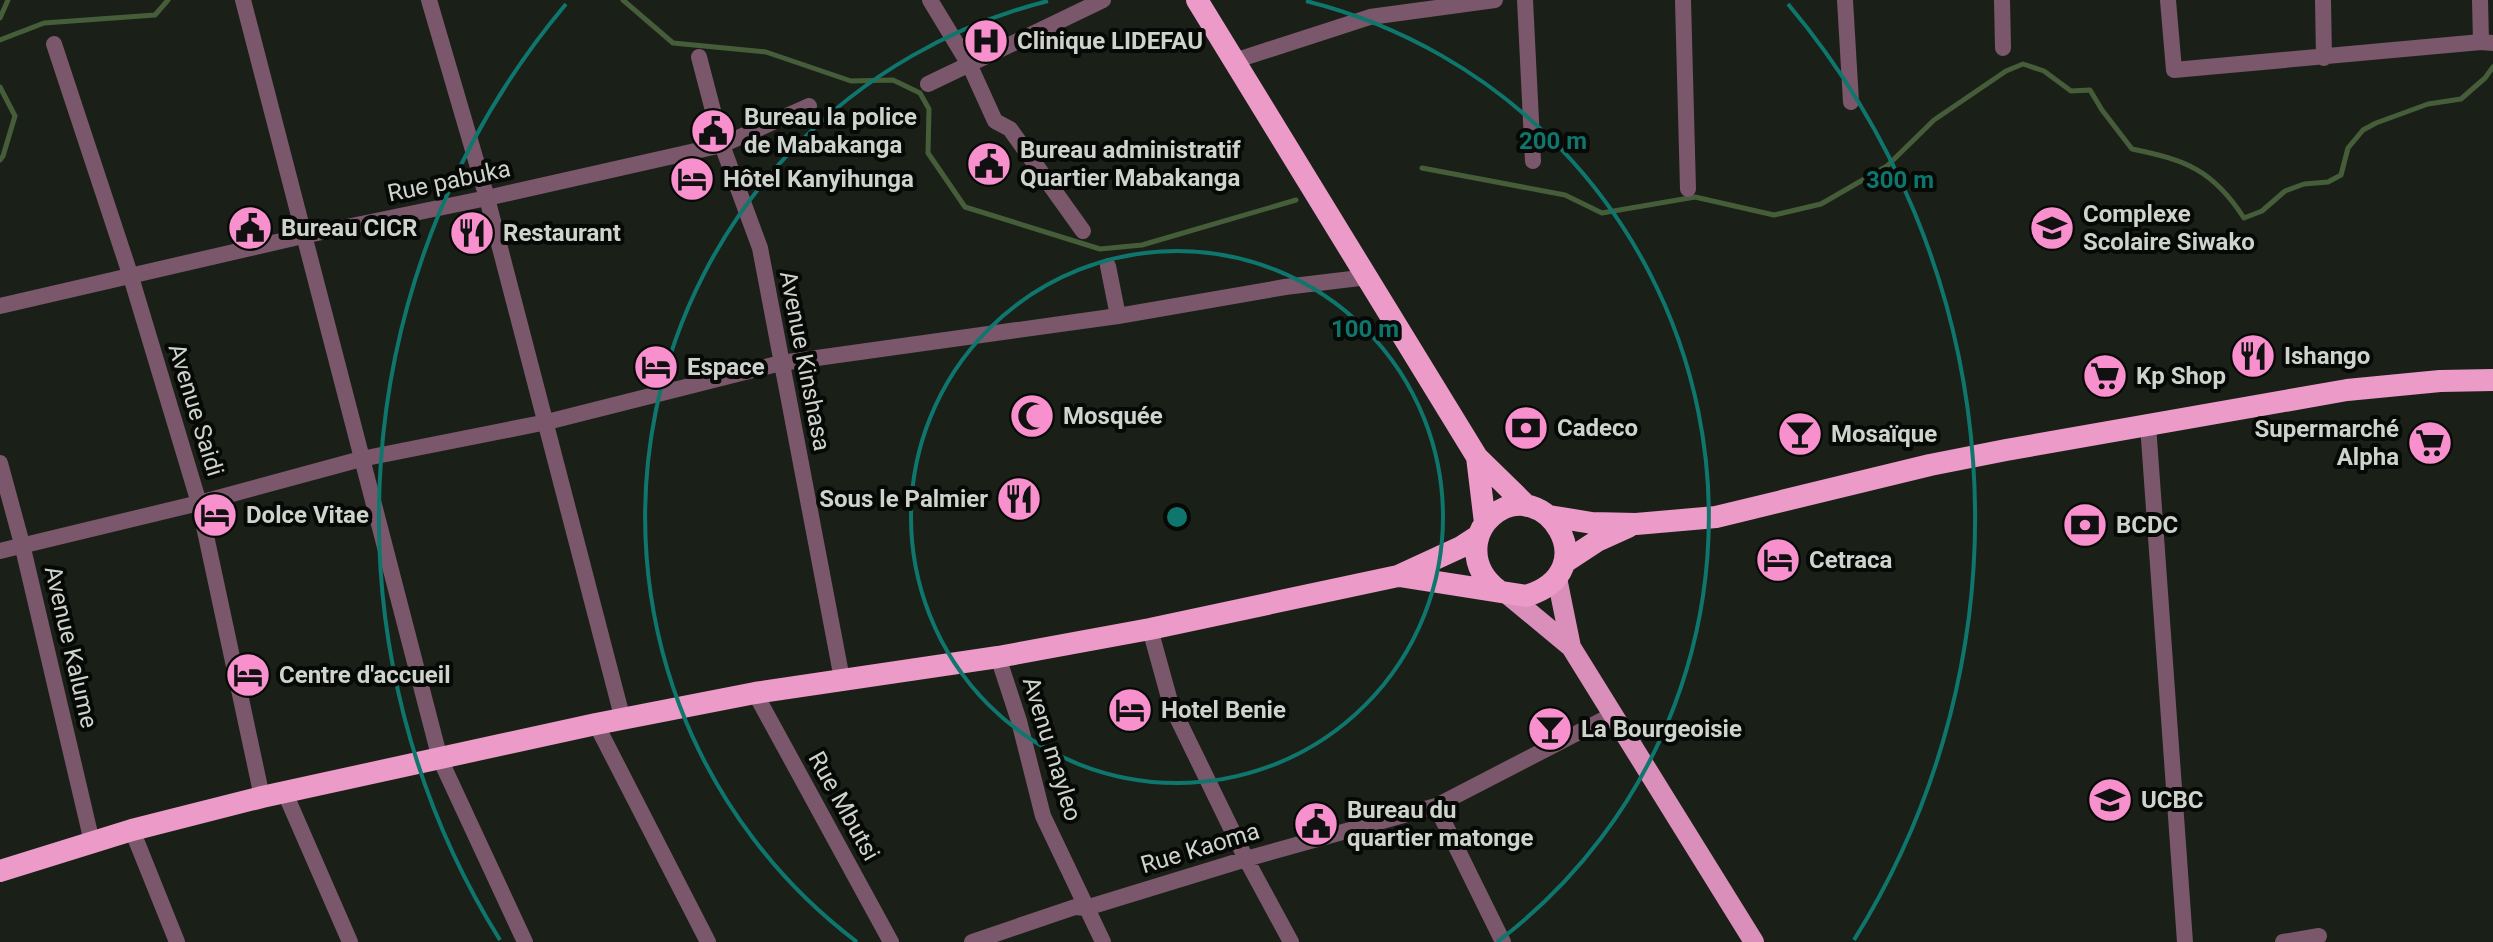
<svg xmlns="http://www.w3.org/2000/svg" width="2493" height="942" font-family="Roboto,sans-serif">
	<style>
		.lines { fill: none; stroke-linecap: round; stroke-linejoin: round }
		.stream { stroke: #465d3a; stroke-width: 5 }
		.minor { stroke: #7b576b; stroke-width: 16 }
		.tertiary { stroke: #7b576b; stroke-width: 16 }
		.primary { stroke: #d98fb9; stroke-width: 20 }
		.trunk { stroke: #ec9ac8; stroke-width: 22 }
		.ring { fill: none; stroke: #0f766e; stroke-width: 4 }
		.labels { text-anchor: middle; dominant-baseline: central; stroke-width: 8; stroke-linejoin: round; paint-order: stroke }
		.poi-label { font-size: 24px; font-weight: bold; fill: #cfd3cd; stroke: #070906; text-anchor: start }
		.street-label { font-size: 24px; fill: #cfd3cd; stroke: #070906 }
		.centre { fill: #0f766e; stroke: #070906; stroke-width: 4 }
		.ring-label { font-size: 24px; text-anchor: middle; font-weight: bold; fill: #0f766e; stroke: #070906; stroke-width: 8; stroke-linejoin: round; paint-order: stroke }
	</style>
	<rect width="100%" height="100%" fill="#1a2017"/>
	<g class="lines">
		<!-- stream -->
		<path class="stream" d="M623 0 673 43 766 52 851 81 893 80 920 93 929 109 928 153 965 207 1100 249 1142 245 1296 200
			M0 18 8 0
			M0 40 44 23 155 15 168 0
			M0 87 15 116 3 156 0 160
			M1422 168 1565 195 1602 213 1695 197 1774 215 1821 204 1887 166 1934 120 2006 71 2023 64 2044 71 2071 91 2090 90 2102 110 2132 149C2186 160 2213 170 2244 218L2262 211 2285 191 2304 184 2328 182 2341 175 2348 148 2363 130 2376 123 2428 104 2461 99 2485 78 2493 67"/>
		<!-- minor -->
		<path class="minor" d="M243 0 440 759 525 942
			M429 0 487 198 623 720
			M930 0 970 66 995 121 1010 129 1083 231
			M1525 0 1533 161
			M1683 0 1688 189
			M1845 0 1851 102
			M2002 0 2003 48
			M2168 0 2174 70 2481 42 2493 43
			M2323 0 2324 58
			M2480 0 2481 42
			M54 44 131 277 199 503 262 797
			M699 57 722 145 760 248 842 679
			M1234 61 1370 17 1495 0
			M928 84 1103 0
			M1108 266 1118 316
			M0 306 303 236 487 198 722 145 809 106
			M2148 425 2185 942
			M0 463 22 544 92 842
			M0 551 199 503 361 459 547 422 781 363 1118 316 1285 287 1368 277
			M1150 629 1171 705 1246 859 1291 942
			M998 657 1019 721 1043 816 1103 942
			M596 724 708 942
			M285 793 350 942
			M1436 806 1503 942
			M132 830 177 942
			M972 942 1075 907 1086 908 1246 859 1436 806 1614 714
			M2283 942 2319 936"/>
		<!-- tertiary -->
		<path class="tertiary" d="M755 693 891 942"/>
		<!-- primary -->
		<path class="primary" d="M1557 578 1571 647
			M1507 594 1571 647 1754 942"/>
		<!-- trunk -->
		<path class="trunk" d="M1197 0 1477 457 1527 506
			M1477 457 1485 523
			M1549 516 1592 523 1636 524 1716 517 1930 465 2006 450 2347 390 2440 381 2493 380
			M1565 562 1597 541 1628 527
			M1399 576 1526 596C1609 571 1543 472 1492 516 1484 523 1479 531 1477 542 1474 562 1482 578 1498 590
			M0 871 132 830 262 797 596 724 755 693 998 657 1150 629 1398 576 1461 547 1478 536"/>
	</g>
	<!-- distance rings -->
	<g class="ring">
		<circle cx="1177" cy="517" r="266"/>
		<path d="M857 942A532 532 0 0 1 1048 1M1306 1A532 532 0 0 1 1497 942"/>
		<path d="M500 940A798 798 0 0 1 566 4M1788 4A798 798 0 0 1 1854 940"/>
	</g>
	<!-- icons -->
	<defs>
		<g id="hospital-disc" transform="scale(2.3)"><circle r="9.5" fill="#f790cd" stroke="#070906"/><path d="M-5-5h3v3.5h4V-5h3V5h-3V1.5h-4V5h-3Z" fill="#111"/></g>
		<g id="civic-disc" transform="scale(2.3)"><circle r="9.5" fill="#f790cd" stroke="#070906"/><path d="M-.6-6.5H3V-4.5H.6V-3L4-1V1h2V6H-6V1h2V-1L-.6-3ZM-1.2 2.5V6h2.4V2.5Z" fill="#111"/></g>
		<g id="hotel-disc" transform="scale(2.3)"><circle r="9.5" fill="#f790cd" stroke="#070906"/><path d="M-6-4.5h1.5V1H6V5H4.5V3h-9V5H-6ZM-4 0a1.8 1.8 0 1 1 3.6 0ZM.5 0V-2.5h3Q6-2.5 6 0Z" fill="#111"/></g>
		<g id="school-disc" transform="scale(2.3)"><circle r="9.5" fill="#f790cd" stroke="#070906"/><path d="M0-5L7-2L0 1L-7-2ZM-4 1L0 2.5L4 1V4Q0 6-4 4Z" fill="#111"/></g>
		<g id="restaurant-disc" transform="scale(2.3)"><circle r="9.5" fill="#f790cd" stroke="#070906"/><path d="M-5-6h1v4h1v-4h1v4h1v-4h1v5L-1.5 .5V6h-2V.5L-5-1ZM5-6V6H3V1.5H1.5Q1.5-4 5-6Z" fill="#111"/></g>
		<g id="supermarket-disc" transform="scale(2.3)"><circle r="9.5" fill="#f790cd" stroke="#070906"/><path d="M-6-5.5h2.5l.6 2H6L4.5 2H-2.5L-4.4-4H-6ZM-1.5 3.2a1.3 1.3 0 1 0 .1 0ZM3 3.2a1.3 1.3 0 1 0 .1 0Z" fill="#111"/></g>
		<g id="mosque-disc" transform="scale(2.3)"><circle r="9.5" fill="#f790cd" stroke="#070906"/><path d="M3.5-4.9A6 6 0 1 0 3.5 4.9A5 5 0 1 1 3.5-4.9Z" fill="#111"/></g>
		<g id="bank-disc" transform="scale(2.3)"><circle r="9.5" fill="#f790cd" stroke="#070906"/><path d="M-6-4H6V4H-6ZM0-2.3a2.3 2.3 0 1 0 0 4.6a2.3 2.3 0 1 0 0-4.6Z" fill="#111"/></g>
		<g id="bar-disc" transform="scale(2.3)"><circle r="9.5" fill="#f790cd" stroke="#070906"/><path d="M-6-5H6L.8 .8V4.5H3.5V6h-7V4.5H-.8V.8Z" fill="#111"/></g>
		<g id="university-disc" transform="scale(2.3)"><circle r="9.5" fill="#f790cd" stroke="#070906"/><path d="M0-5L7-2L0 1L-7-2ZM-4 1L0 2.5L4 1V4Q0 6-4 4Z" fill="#111"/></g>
	</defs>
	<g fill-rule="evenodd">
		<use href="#hospital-disc" x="986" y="41"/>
		<use href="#civic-disc" x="713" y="131"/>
		<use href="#civic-disc" x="989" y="164"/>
		<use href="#hotel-disc" x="692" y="179"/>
		<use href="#civic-disc" x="250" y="228"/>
		<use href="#school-disc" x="2052" y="228"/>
		<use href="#restaurant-disc" x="472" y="233"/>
		<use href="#restaurant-disc" x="2253" y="356"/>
		<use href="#hotel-disc" x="656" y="367"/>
		<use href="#supermarket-disc" x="2105" y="376"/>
		<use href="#mosque-disc" x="1032" y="416"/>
		<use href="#bank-disc" x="1526" y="428"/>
		<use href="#bar-disc" x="1800" y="434"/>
		<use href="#supermarket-disc" x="2430" y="443"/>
		<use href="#restaurant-disc" x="1019" y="499"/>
		<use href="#hotel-disc" x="215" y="515"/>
		<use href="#bank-disc" x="2085" y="525"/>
		<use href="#hotel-disc" x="1778" y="560"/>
		<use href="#hotel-disc" x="248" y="675"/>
		<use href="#hotel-disc" x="1130" y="710"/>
		<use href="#bar-disc" x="1550" y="729"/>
		<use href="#university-disc" x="2110" y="800"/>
		<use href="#civic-disc" x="1316" y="824"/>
	</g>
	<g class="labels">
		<!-- poi labels -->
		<g class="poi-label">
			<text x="1017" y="41">Clinique LIDEFAU</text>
			<text x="744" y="117">Bureau la police<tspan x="744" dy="28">de Mabakanga</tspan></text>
			<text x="1020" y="150">Bureau administratif<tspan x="1020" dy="28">Quartier Mabakanga</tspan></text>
			<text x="723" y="179">Hôtel Kanyihunga</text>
			<text x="2083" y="214">Complexe<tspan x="2083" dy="28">Scolaire Siwako</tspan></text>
			<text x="281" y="228">Bureau CICR</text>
			<text x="503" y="233">Restaurant</text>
			<text x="2284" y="356">Ishango</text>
			<text x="687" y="367">Espace</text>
			<text x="2136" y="376">Kp Shop</text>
			<text x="1063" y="416">Mosquée</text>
			<text x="1557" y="428">Cadeco</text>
			<text x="2399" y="429" text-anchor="end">Supermarché<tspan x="2399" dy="28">Alpha</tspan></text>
			<text x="1831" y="434">Mosaïque</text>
			<text x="988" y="499" text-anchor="end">Sous le Palmier</text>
			<text x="246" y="515">Dolce Vitae</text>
			<text x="2116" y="525">BCDC</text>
			<text x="1809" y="560">Cetraca</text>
			<text x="279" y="675">Centre d'accueil</text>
			<text x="1161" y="710">Hotel Benie</text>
			<text x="1581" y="729">La Bourgeoisie</text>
			<text x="2141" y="800">UCBC</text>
			<text x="1347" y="810">Bureau du<tspan x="1347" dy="28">quartier matonge</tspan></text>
		</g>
		<!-- street labels -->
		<g class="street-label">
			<text transform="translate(449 181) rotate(-12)">Rue pabuka</text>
			<text transform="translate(805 361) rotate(79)">Avenue Kinshasa</text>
			<text transform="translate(196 410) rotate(73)">Avenue Saidi</text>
			<text transform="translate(71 647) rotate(77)">Avenue Kalume</text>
			<text transform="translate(1052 749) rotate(73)">Avenu mayleo</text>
			<text transform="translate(844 806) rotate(61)">Rue Mbutsi</text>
			<text transform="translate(1200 848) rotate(-17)">Rue Kaoma</text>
		</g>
	</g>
	<circle cx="1177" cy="517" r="12" class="centre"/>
	<g class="ring-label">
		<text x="1553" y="149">200 m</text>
		<text x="1900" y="188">300 m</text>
		<text x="1365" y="337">100 m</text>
	</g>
</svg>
